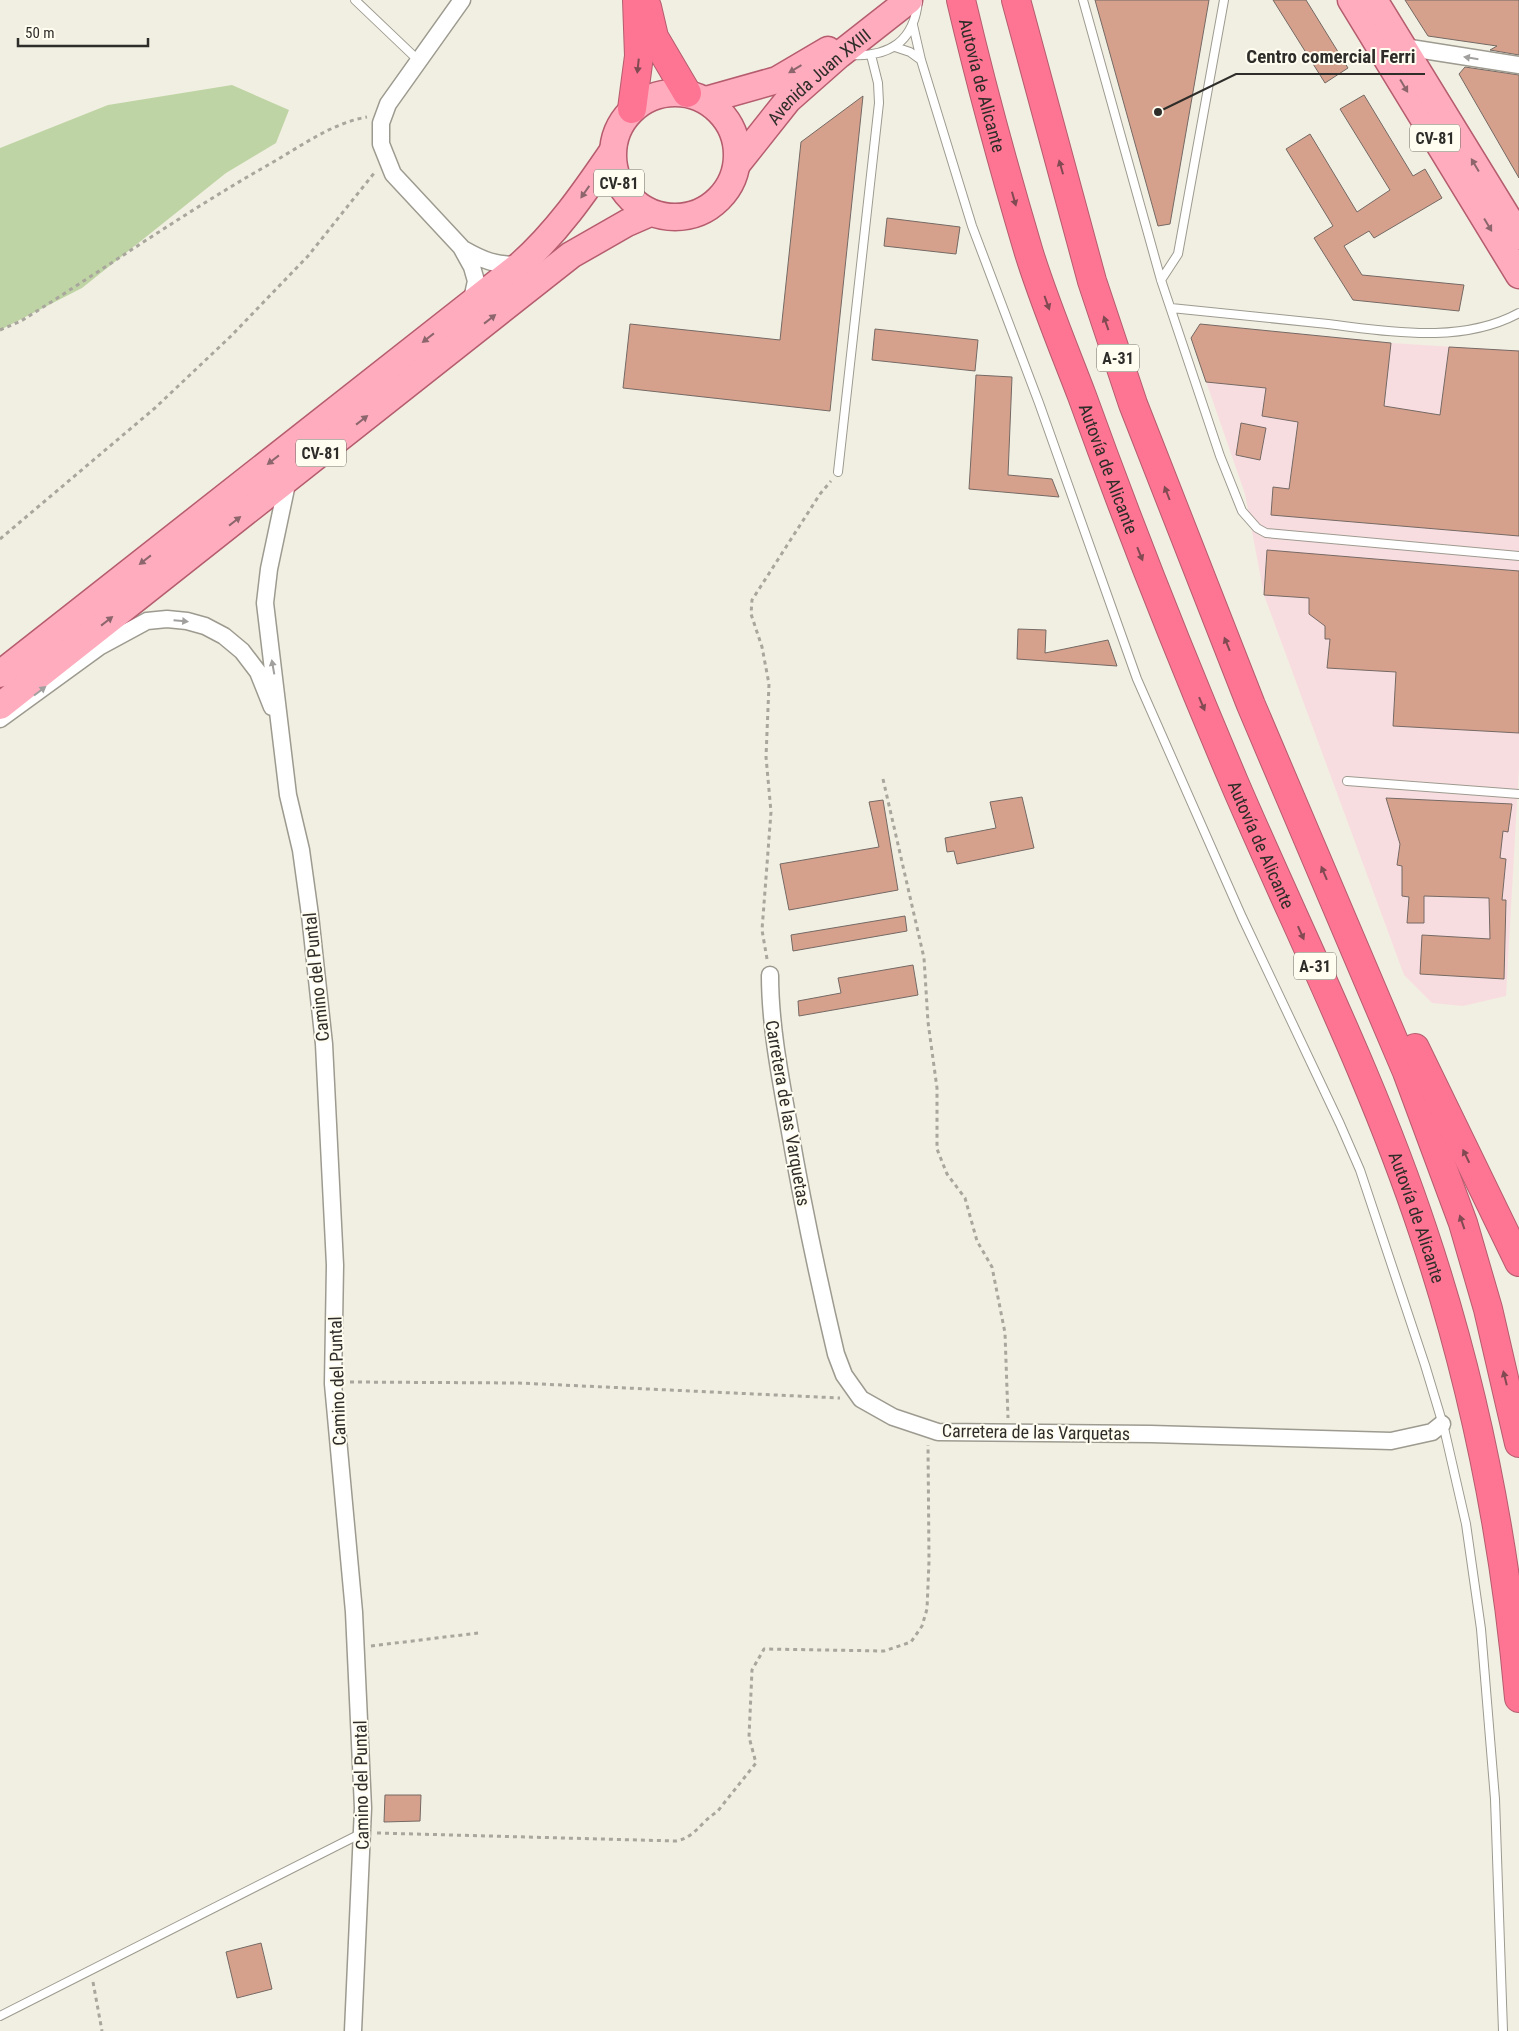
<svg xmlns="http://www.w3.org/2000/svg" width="1519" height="2031" font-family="'Roboto Condensed',sans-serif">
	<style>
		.commercial { fill: #f8dde0 }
		.green { fill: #bfd4a4 }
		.building { fill: #d6a18c; stroke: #756964 }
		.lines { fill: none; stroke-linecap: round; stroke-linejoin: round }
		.lane-casing { stroke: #9d9a8f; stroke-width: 10 }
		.street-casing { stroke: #9d9a8f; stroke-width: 19 }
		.primary-casing { stroke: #b55c6e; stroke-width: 29 }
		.highway-casing { stroke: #b55c6e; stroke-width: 30 }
		.path { stroke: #a8a69d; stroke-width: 3; stroke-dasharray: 4 4; stroke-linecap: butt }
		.lane { stroke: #fff; stroke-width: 8 }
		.street { stroke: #fff; stroke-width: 16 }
		.primary { stroke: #feacbe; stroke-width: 26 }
		.highway { stroke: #fd7593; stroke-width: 28 }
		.oneway { fill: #a1a09f }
		.oneway2 { fill: #814a53 }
		.oneway3 { fill: #8c666c }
		.labels { text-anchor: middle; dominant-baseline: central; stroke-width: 4; stroke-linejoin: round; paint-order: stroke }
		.shield { fill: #fffcf0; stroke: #6d6b65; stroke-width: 1 }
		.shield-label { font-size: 16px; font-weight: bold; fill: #2e2d29 }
		.street-label { font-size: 18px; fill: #2e2d29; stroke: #fffcf0 }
		.leader { fill: none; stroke: #2e2d29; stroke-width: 2 }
		.callout-dot { fill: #2e2d29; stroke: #fffcf0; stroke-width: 2 }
		.callout-label { font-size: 19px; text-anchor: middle; font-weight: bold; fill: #2e2d29; stroke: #fffcf0; stroke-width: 4; stroke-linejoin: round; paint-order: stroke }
	</style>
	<rect width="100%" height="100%" fill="#f1efe2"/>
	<!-- commercial -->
	<path class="commercial" d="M1200 324 1391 343 1519 351V767L1506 996 1463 1006 1432 1003 1404 975 1264 595 1245 494 1191 338Z"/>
	<!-- green -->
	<path class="green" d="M232 85 289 110 276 143 226 173 82 288 0 330V148L108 105Z"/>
	<!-- building -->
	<path class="building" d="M1095 0H1209L1170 224 1158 226Z
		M1273 0H1306L1348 68 1325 83Z
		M1405 0H1519V55L1490 50 1497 46 1428 36Z
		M1465 67 1519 75V178L1459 74Z
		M1364 95 1413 176 1425 169 1442 198 1374 238 1369 231 1344 246 1362 275 1464 285 1459 311 1353 300 1314 238 1333 226 1286 149 1310 134 1357 212 1390 190 1340 109Z
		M863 96 830 411 623 388 630 324 780 340 801 142Z
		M887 218 960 227 956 254 884 246Z
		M1200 324 1391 343 1384 406 1440 415 1449 347 1519 351V536L1271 515 1273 487 1289 489 1298 422 1262 416 1266 388 1206 382 1191 338Z
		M875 329 978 340 975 371 872 360Z
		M976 375 1012 377 1008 475 1052 479 1059 497 969 489Z
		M1241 423 1266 428 1260 460 1236 455Z
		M1267 550 1519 571V733L1393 726 1396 672 1327 668 1330 639H1325V626L1309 614V598L1264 595Z
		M1018 629 1046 630 1045 653 1108 640 1117 666 1017 659Z
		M1022 797 1034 848 957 864 954 851 947 852 945 838 996 828 990 802Z
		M1386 798 1512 804 1508 832 1503 831 1500 858 1506 859 1502 900H1506L1504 979 1420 974 1422 935 1490 939 1489 898 1424 896V923H1407L1409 897 1402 896V866L1397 865 1400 844Z
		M883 800 898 890 789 910 780 864 879 847 869 802Z
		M905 916 907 931 793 951 791 935Z
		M913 965 918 995 799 1016 798 1001 841 993 838 978Z
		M385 1795H421L420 1821 384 1822Z
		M261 1943 272 1989 237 1998 226 1952Z"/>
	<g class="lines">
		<!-- lane casing -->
		<g class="lane-casing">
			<path id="lane" d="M355 0 419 61
				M1083 0 1161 280 1220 456 1242 511 1257 528 1266 533 1519 556
				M913 25 921 60 972 226 1039 403 1137 679 1242 917 1340 1124 1360 1170 1425 1365 1444 1428 1466 1524 1481 1629 1495 1799 1503 2031
				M895 47 910 52 921 60
				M851 55C890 57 914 41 918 1
				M1161 280 1178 254 1224 0
				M1171 308C1220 313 1269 318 1318 323 1384 330 1458 346 1519 313
				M838 472 879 103 878 83 871 55
				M1347 781 1519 794
				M0 2016 362 1833"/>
		</g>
		<!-- street casing -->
		<g class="street-casing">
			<path id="street" d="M462 0 388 104 381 123V144L393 174 461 247 472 267 476 281 471 304
				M1404 47 1519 65
				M463 249C484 261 495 265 520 265
				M288 479 269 569 265 603 288 795 301 850 310 915 324 1044 335 1265 333 1384 354 1612 363 1808 353 2031
				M0 719 99 647 147 621 167 619 187 621 205 626 224 636 242 651 258 672 272 707
				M770 975C770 1025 780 1076 789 1126 802 1202 818 1278 836 1354L844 1375 861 1399 893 1417 938 1432 1151 1434 1391 1441 1432 1432 1442 1424"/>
		</g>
		<!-- primary casing -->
		<g class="primary-casing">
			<g id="primary">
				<path d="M1351 0 1519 275"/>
				<path d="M1374 0 1519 236"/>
				<circle cx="675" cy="155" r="62"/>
				<path d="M706 100 777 80 828 50"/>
				<path id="s1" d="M738 163 788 100 839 55 909 0"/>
				<path d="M0 674 520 265C557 232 584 193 612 152"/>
				<path d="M0 706 571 255 627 223 650 213"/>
			</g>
		</g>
		<!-- highway casing -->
		<g class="highway-casing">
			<g id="highway">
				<path id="s2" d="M961 0C981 85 1004 169 1029 253 1044 301 1064 349 1082 396 1129 526 1180 655 1234 782 1298 931 1372 1077 1423 1231 1474 1383 1505 1538 1519 1698"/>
				<path d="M1016 0 1092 281 1133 404 1251 705 1407 1072 1463 1223 1488 1309 1519 1443"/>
				<path d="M647 7 654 37 687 93"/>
				<path d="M632 109 639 56 637 0"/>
				<path d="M1415 1048 1519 1262"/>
			</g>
		</g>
		<!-- path -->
		<path class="path" d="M0 330 21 321C106 268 188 210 275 161 304 144 333 123 367 117
			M0 539 155 408 231 336 308 256 375 172
			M883 779 924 958 928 1022 937 1088V1149L947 1174 965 1198 977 1241 992 1267 1005 1333 1008 1418
			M767 959 762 930 771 812 766 757 769 684 762 647 751 614 752 600 820 494 831 481
			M350 1382 519 1383 840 1398
			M371 1646 478 1633
			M377 1833 676 1841C696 1837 700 1822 717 1812L756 1763 749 1737 752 1670 764 1649 884 1651 911 1642 922 1626 927 1609 929 1561 928 1445
			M93 1982 102 2031"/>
		<!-- lane -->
		<use href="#lane" class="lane"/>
		<!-- street -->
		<use href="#street" class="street"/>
		<!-- primary -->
		<use href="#primary" class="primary"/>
		<!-- highway -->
		<use href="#highway" class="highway"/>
	</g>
	<!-- one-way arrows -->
	<defs><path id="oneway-solid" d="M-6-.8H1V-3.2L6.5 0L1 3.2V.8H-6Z" transform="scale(1.25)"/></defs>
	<g class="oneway">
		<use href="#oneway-solid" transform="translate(1471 58) rotate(-171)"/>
		<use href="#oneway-solid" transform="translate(181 621) rotate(5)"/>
		<use href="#oneway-solid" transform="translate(273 667) rotate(-100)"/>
		<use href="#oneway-solid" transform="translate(40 691) rotate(-37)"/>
	</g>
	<g class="oneway2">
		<use href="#oneway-solid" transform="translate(638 66) rotate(96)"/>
		<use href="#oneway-solid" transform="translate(1061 167) rotate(-106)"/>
		<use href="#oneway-solid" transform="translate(1014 199) rotate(74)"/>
		<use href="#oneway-solid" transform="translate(1047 303) rotate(70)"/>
		<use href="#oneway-solid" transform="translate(1106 323) rotate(-109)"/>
		<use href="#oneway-solid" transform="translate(1167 493) rotate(-111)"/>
		<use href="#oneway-solid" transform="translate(1140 554) rotate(68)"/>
		<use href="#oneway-solid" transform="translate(1227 644) rotate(-112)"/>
		<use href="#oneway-solid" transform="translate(1202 704) rotate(67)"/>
		<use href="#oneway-solid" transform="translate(1324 873) rotate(-113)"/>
		<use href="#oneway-solid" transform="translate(1301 933) rotate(66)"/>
		<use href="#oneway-solid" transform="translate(1466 1156) rotate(-116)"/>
		<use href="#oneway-solid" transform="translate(1462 1222) rotate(-109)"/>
		<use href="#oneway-solid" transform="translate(1505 1378) rotate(-104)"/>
	</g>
	<g class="oneway3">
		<use href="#oneway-solid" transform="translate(795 69) rotate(149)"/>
		<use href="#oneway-solid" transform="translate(1404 86) rotate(59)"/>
		<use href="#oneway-solid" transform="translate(1475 165) rotate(-121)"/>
		<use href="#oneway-solid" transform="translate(585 192) rotate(125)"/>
		<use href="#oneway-solid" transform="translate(1488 225) rotate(59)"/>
		<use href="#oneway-solid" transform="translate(490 319) rotate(-38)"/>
		<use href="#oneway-solid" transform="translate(428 338) rotate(142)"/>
		<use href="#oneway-solid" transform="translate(362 420) rotate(-38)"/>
		<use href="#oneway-solid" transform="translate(273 460) rotate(142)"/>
		<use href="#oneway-solid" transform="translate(235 521) rotate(-38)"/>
		<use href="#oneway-solid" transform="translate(145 560) rotate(142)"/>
		<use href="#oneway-solid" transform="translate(107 621) rotate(-38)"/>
	</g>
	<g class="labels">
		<!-- shield labels -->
		<g class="shield">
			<rect x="1410" y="124.5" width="50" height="27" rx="4"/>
			<rect x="594" y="169.5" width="50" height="27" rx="4"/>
			<rect x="1097" y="344.5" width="42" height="27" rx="4"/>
			<rect x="296" y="439.5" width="50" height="27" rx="4"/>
			<rect x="1294" y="952.5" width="42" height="27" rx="4"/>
		</g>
		<g class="shield-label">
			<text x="1435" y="138">CV-81</text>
			<text x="619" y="183">CV-81</text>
			<text x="1118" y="358">A-31</text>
			<text x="321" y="453">CV-81</text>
			<text x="1315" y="966">A-31</text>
		</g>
		<!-- street labels -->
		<g class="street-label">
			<text stroke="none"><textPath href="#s1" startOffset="119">Avenida Juan XXIII</textPath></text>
			<text stroke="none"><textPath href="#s2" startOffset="88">Autovía de Alicante</textPath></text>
			<text stroke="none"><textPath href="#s2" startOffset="492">Autovía de Alicante</textPath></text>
			<text stroke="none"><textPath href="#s2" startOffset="898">Autovía de Alicante</textPath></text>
			<text transform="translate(316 977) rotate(-96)">Camino del Puntal</text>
			<text transform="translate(788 1113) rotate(80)">Carretera de las Varquetas</text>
			<text stroke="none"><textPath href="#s2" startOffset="1302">Autovía de Alicante</textPath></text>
			<text transform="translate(337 1381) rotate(-92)">Camino del Puntal</text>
			<text transform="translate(1036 1432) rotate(1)">Carretera de las Varquetas</text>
			<text transform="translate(361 1785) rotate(-91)">Camino del Puntal</text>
		</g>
	</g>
	<!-- callouts -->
	<path class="leader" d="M1158 112L1236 74H1425"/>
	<circle class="callout-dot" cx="1158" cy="112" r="5"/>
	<g class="callout-label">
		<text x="1331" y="63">Centro comercial Ferri</text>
	</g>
	<!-- scale -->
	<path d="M18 38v8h130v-8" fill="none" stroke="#2e2d29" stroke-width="2.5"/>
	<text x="25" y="38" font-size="15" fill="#2e2d29" stroke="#fffcf0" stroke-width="4" paint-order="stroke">50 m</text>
</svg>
